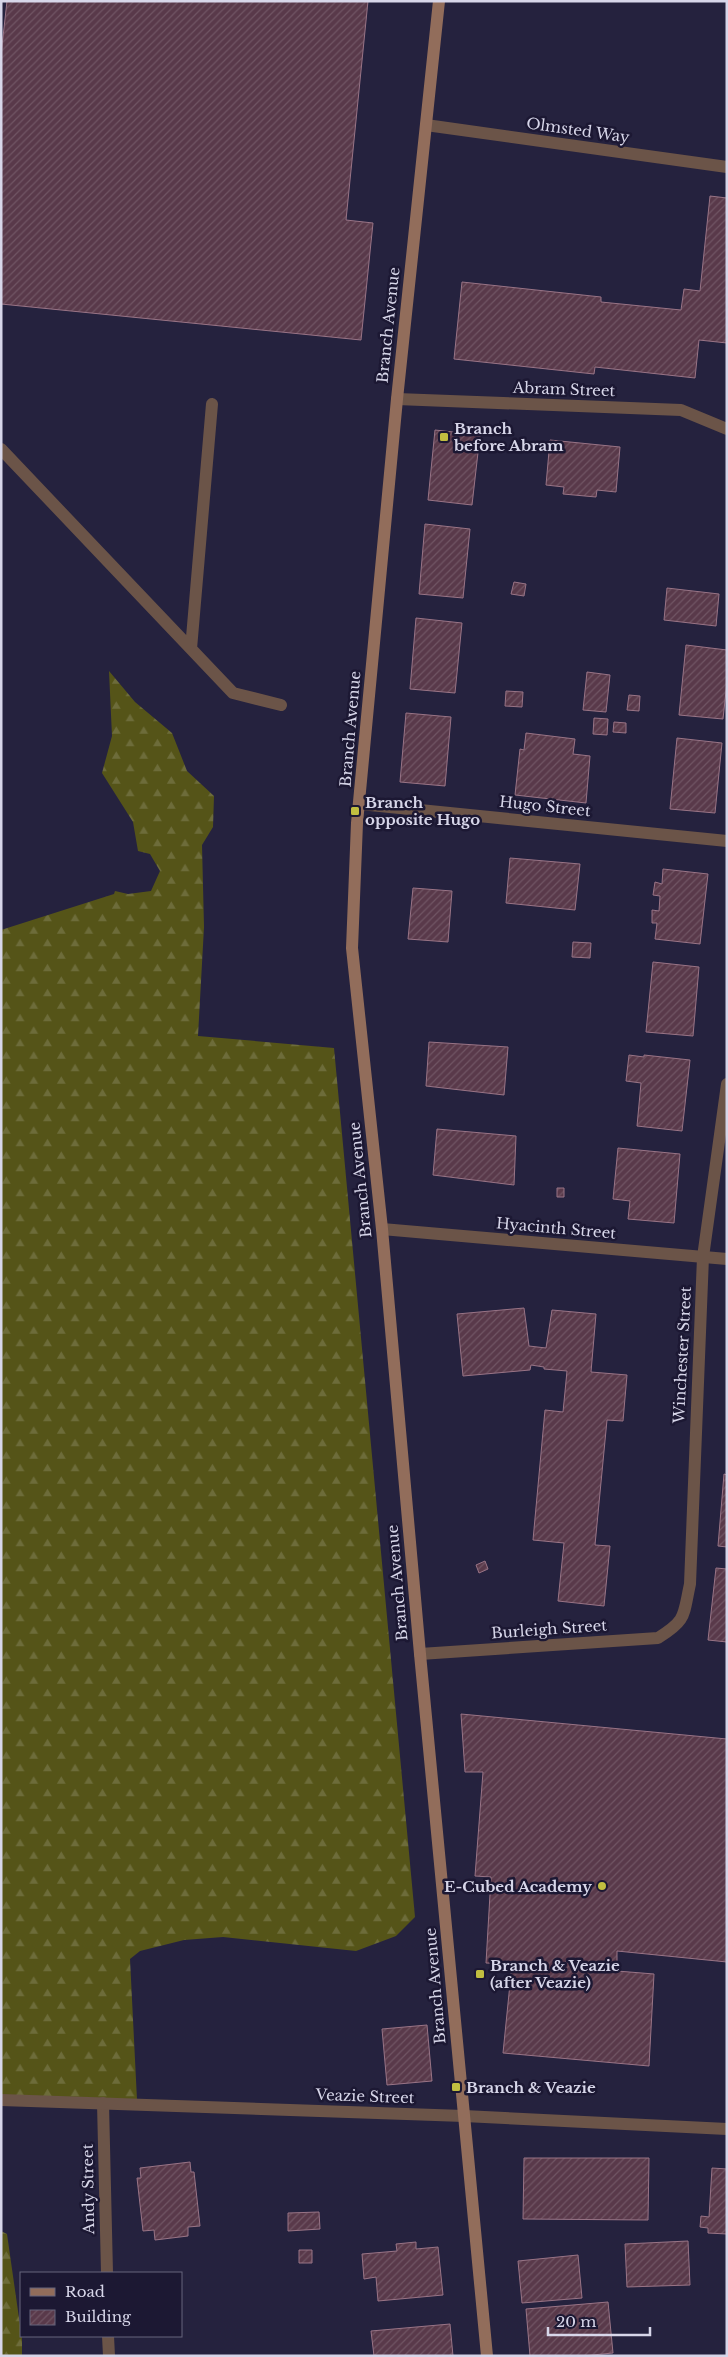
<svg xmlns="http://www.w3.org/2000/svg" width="728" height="2357" font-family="'Libre Baskerville',serif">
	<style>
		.forest { fill: url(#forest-firs) }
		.building { fill: url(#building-hatch); stroke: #997486 }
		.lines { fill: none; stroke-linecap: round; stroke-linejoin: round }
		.service { stroke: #6b5448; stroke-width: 12 }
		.minor { stroke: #6b5448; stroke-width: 12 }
		.tertiary { stroke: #6b5448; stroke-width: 12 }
		.secondary { stroke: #926d5b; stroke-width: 12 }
		.poi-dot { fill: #c1be40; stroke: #1c1833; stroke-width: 2 }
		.labels { text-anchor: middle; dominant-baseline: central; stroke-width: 5; stroke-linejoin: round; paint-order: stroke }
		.street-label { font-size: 15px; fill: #d7d6e9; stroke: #1c1833 }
		.poi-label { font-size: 15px; font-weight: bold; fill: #d7d6e9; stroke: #1c1833; text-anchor: start }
	</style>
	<defs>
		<pattern id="forest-firs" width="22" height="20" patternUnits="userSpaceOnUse" patternTransform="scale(1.25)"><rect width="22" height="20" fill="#555418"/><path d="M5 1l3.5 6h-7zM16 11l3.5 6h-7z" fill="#6d6c3a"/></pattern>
		<pattern id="building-hatch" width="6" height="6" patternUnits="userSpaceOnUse" patternTransform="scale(1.25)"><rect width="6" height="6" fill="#59394a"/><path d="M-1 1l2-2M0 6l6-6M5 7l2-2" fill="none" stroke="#705564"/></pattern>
	</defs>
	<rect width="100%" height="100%" fill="#25223e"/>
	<!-- forest -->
	<path class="forest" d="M109 671 135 702 172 733 187 771 214 796 213 827 202 845 204 927 198 1036 334 1048 415 1917 396 1936 356 1951 223 1937 184 1940 140 1951 130 1959 137 2100 1 2101V930L114 894 115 891 128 894 151 891 160 871 150 854 138 851 133 822 102 773 112 736Z
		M1 2231 7 2234 22 2339V2356H1Z"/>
	<!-- building -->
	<path class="building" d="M7 1H368L346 220 373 223 361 340 1 304V55Z
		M710 196 727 198V343L699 340 695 378 595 367 594 374 454 359 462 282 601 297V302L681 310 684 289 700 291Z
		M435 430 480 435 472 505 428 500Z
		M550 440 620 447 616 492 597 490 596 497 563 494 564 487 546 485Z
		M425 524 470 529 463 598 419 594Z
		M514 582 526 584 524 596 511 594Z
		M667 588 719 594 716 626 664 620Z
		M416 618 462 623 455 693 410 689Z
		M686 645 727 650V682L723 719 679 715Z
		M587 672 610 675 606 712 583 710Z
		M506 691 523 692 522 707 505 706Z
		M629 695 640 696 639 711 627 710Z
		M406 713 451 717 445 786 400 782Z
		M594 718 608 719 607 735 593 734Z
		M614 722 626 723V733L613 732Z
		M526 733 575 739 573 754 590 756 586 803 515 795 520 749 524 750Z
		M677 738 722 743 715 813 670 809Z
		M510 858 580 864 575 910 506 903Z
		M663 869 708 874 700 944 655 939 657 923H652V910L659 911 660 896 653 895 655 882 662 884Z
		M413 888 452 891 448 942 408 939Z
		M573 942 591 943 590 958 572 957Z
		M653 962 699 967 693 1036 646 1032Z
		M429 1042 508 1047 504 1095 426 1086Z
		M629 1055 644 1057V1055L690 1060 682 1131 637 1126 641 1083 626 1081Z
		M437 1129 516 1136 514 1185 433 1175Z
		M618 1148 680 1154 674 1223 628 1219 630 1201 613 1199Z
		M557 1188H564V1197H557Z
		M524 1308 529 1346 546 1348 552 1310 596 1314 591 1372 627 1375 623 1421 607 1420 595 1545 610 1546 604 1606 558 1601 564 1543 533 1540 545 1410 563 1412 567 1371 544 1369V1367L531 1365 530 1370 463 1376 457 1314Z
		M724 1474 727 1475V1547L718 1546Z
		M485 1561 488 1569 479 1573 476 1565Z
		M716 1568 727 1569V1642L708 1640Z
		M461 1714 727 1739V1962L617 1951V1971L654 1974 649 2066 503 2053 512 1964 486 1963 491 1877 475 1876 483 1772H465Z
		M427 2025 432 2081 387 2085 382 2029Z
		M524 2158H649L648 2220 523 2219Z
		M190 2162 191 2172H194L200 2226 188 2227V2236L155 2240 154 2230 143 2231 137 2178H141L140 2168Z
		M712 2168 727 2169V2234L708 2233V2228L700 2227 701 2216 709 2217Z
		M319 2212 320 2229 288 2231V2213Z
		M688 2241 690 2285 627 2287 625 2244Z
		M416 2242V2249L438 2247 443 2295 378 2301 376 2277 364 2279 362 2254 397 2251 396 2244Z
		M299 2250H312V2263H299Z
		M578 2255 582 2298 522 2303 518 2261Z
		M608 2302 613 2353 582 2356H530L526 2309Z
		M450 2324 453 2356H374L371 2331Z"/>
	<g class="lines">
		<!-- service -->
		<path class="service" d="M1 449 233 693 281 705
			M191 649 212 404"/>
		<!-- minor -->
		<path class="minor" d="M426 125 727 167
			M397 399 681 410 727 429
			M360 804 727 841
			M382 1229 727 1259
			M420 1654 658 1638C687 1620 683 1616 690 1584L703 1257 727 1084
			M103 2103 107 2273
			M108 2336 109 2356"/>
		<!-- tertiary -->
		<path class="tertiary" d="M1 2100 464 2116 727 2129"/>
		<!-- secondary -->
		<path class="secondary" d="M439 1 397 399 357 823 352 948 382 1229 420 1654 487 2356"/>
	</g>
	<!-- markers -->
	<g class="poi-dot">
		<rect x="439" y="432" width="10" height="10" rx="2.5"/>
		<rect x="350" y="806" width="10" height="10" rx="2.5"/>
		<circle cx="602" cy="1886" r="5"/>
		<rect x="475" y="1969" width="10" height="10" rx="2.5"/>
		<rect x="451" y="2082" width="10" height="10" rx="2.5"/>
	</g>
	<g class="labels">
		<!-- street labels -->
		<g class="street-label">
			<text transform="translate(578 130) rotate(8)">Olmsted Way</text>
			<text transform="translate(388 325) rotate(-84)">Branch Avenue</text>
			<text transform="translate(564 389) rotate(2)">Abram Street</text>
			<text transform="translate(350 729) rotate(-85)">Branch Avenue</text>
			<text transform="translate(545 806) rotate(6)">Hugo Street</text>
			<text transform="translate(360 1180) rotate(-96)">Branch Avenue</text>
			<text transform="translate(556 1228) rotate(5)">Hyacinth Street</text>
			<text transform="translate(682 1355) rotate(-87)">Winchester Street</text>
			<text transform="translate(397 1583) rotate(-95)">Branch Avenue</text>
			<text transform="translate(549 1629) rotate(-4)">Burleigh Street</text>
			<text transform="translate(435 1986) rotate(-95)">Branch Avenue</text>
			<text transform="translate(365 2096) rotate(2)">Veazie Street</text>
			<text transform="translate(88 2189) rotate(-91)">Andy Street</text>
		</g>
		<!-- poi labels -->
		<g class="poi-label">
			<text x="454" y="428">Branch<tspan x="454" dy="17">before Abram</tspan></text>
			<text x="365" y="802">Branch<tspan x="365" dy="17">opposite Hugo</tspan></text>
			<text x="592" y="1886" text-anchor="end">E-Cubed Academy</text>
			<text x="490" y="1965">Branch &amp; Veazie<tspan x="490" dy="17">(after Veazie)</tspan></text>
			<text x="466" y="2087">Branch &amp; Veazie</text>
		</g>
	</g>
	<!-- border -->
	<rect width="728" height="2357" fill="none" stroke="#d7d6e9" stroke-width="5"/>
	<!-- legend -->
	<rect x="20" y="2272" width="162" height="65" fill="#1c1833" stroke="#67647c"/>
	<rect x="30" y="2288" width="25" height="8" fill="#926d5b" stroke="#67647c"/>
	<text x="65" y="2297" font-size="15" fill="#d7d6e9">Road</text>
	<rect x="30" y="2310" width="25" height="15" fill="url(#building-hatch)" stroke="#67647c"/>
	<text x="65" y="2322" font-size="15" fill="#d7d6e9">Building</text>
	<!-- scale -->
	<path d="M548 2327v8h102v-8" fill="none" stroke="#d7d6e9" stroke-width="2.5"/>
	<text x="556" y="2327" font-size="15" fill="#d7d6e9" stroke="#1c1833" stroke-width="4" paint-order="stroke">20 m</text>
</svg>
